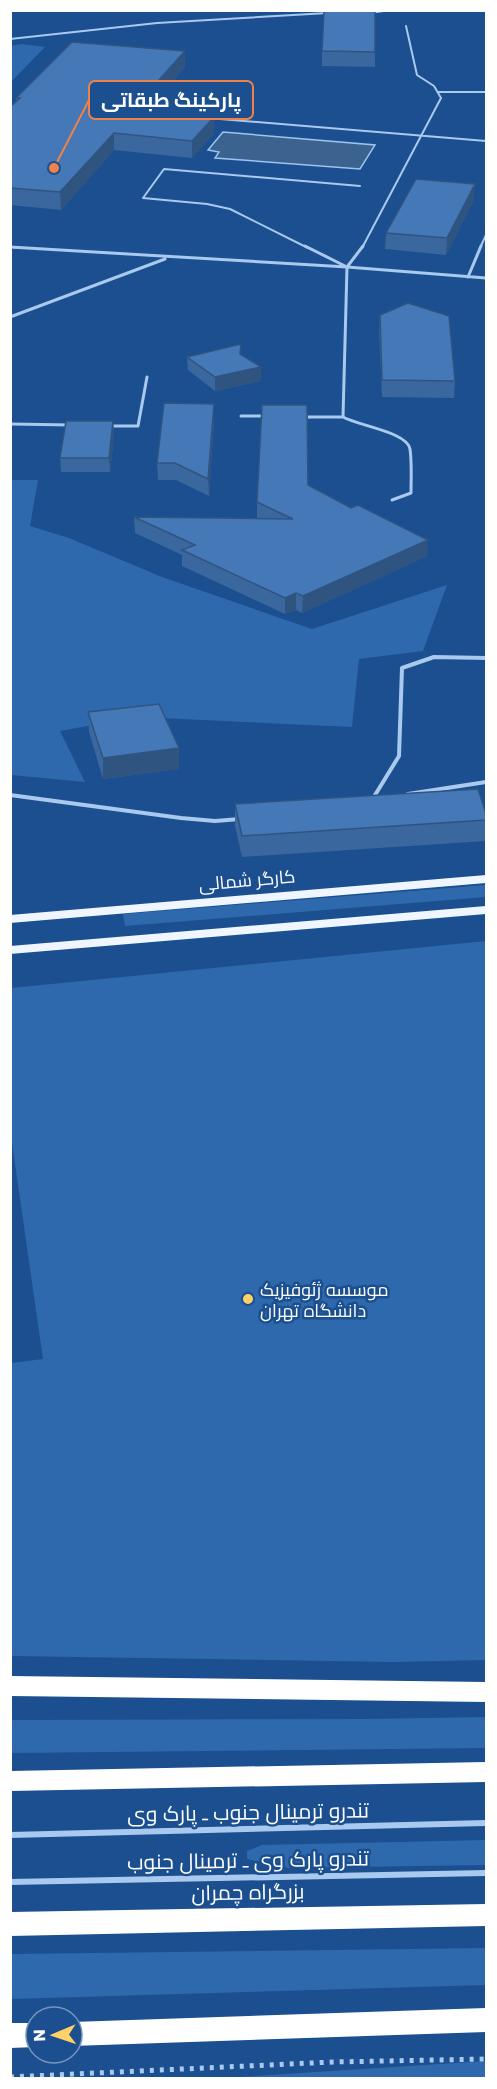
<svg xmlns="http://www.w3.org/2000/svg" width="497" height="2089" font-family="Poppins,Cairo,sans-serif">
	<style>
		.green { fill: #2e69ad }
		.water { fill: #3c6290; stroke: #9cc4f0; stroke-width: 1.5 }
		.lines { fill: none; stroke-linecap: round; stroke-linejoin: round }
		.path { stroke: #a9c9ee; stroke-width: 5; stroke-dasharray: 4 6; stroke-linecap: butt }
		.lane-far3 { stroke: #a9c9ee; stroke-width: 2 }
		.lane-far2 { stroke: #a9c9ee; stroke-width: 3 }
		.lane-far1 { stroke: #a9c9ee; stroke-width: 4 }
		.lane { stroke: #a9c9ee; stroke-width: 6 }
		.primary { fill: #f0f6ff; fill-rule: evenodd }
		.highway { fill: #fff; fill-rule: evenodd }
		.wall { fill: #3a679d }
		.shaded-wall { fill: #305480 }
		.building { fill: #4478b7; stroke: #305480; stroke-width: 1.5 }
		.poi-dot { fill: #ffd166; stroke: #1b4f8f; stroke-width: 2 }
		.labels { text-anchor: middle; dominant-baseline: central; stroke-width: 5; stroke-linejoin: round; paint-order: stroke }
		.street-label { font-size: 18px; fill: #fff; stroke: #1b4f8f }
		.poi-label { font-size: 18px; fill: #fff; stroke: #1b4f8f; text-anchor: start }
		.near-street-label { font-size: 21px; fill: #fff; stroke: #1b4f8f }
		.leader { fill: none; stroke: #ee8249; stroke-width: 2 }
		.callout-dot { fill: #ee8249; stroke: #1b4f8f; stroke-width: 2 }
		.callout { fill: #1b4f8f; stroke: #ee8249; stroke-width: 2 }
		.callout-label { font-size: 20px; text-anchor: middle; font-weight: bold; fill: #fff }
	</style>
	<rect width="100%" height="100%" fill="#1b4f8f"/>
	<!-- green -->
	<path class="green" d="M22 44 45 47 11 82V46Z
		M11 480H38L30 526 69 538 162 577 312 629 447 585 423 651 359 659 352 727 138 717 60 731 85 782 11 775Z
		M486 885V897L125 926 123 914Z
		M486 941V1660L394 1662 11 1656V1363L43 1359 11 1136V988Z
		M486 1717V1748L11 1753V1720L366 1719Z
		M486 1840V1865L289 1868 247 1859V1851L262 1845Z
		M486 1948V1985L11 1999V1954Z
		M486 2061V2078H205L240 2077Z"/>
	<!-- water -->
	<path class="water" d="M223 132 375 145 360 169 215 158 219 152 208 150Z"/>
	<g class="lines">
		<!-- path -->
		<path class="path" d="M10 2077 333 2062 486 2059"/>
		<!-- lane-far3 -->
		<path class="lane-far3" d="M369 13 391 10
			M10 39 157 23 328 13
			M438 92H486
			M208 118 486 141
			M10 247 24 248
			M308 248 230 209 207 204 143 198 164 169 360 186
			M362 248 441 98 434 86 417 75 406 26
			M480 248 486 235"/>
		<!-- lane-far2 -->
		<path class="lane-far2" d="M305 246 345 266
			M363 246 347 267 343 417C359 426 407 432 410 449 412 463 411 479 411 493L392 500
			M10 247 347 267 486 278
			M468 277 481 246
			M10 317 165 259
			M241 416H266
			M301 417H343
			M10 424 71 425
			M109 426H138L147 377"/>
		<!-- lane-far1 -->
		<path class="lane-far1" d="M408 794 486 782
			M10 795 181 818 215 821 240 819
			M372 800 399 756 402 668 434 657 486 658"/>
		<!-- lane -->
		<path class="lane" d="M10 1835 486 1823
			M10 1882 486 1873"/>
		<!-- primary -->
		<path class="primary" d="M486 875V883L10 923V915Z
			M486 906V914L10 954V946Z"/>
		<!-- highway -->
		<path class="highway" d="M10 1676 486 1682V1702L10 1696Z
			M486 1762V1782L10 1791V1771Z
			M486 1904V1926L10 1936V1912Z
			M486 2008V2032L72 2046V2022Z
			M10 2023H36V2047L10 2048Z"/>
	</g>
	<!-- wall -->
	<path class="wall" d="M322 51 375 52V67L322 66Z
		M185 67 147 111 214 133 192 158 114 150 61 210 10 205V107L16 102V98Z
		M474 200 446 255 385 249 386 233Z
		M380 315 455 381 454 398 382 397 379 331Z
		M241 344V355L261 367V381L215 391 188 370 187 357Z
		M214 420 209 496 176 480H158L157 463Z
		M113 421 114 435 110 472H61L60 458Z
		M308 485 427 556 302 613 296 610 285 614 182 566V555L135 533 134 517 257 518V502Z
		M88 712 179 748V769L103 779 89 732Z
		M235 804 486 820V841L242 857 235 826Z"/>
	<!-- shaded-wall -->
	<path class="shaded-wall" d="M185 51V67L134 126 133 109Z
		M214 117V133L192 158V141Z
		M114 133V150L61 210 60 192Z
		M475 184 474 200 446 255 447 238Z
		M261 367V381L215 391V377Z
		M214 404V420L209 496 208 479Z
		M113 421 114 435 110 472 109 458Z
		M428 540 427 556 302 613 303 596Z
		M296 593V610L285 614V598Z
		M179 748V769L103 779V758Z"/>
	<!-- building -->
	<path class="building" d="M324 10H375V52L322 51Z
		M72 42 185 51 133 109 214 117 192 141 114 133 60 192 10 188V107L20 98H16Z
		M416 179 475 184 447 238 386 233Z
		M408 303 449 316 455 381 382 380 380 315Z
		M241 344 240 354 261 367 215 377 187 357Z
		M164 403 214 404 208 479 175 463H157Z
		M262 405H307L308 485 351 508 358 505 428 540 303 596 296 593 285 598 182 550 195 545 134 517 293 519 257 502Z
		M66 421H113L109 458H60Z
		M159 704 179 748 103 758 88 712Z
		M478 789 486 814V820L242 836 235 804Z"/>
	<!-- markers -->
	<circle class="poi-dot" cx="248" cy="1299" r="6"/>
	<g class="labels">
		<!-- street labels -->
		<g class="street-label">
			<text transform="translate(247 880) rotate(-5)">کارگر شمالی</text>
		</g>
		<!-- poi labels -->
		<g class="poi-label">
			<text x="260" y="1289">موسسه ژئوفیزیک<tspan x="260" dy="21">دانشگاه تهران</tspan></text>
		</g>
		<!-- near-street labels -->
		<g class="near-street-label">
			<text transform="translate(248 1812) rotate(-1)">تندرو ترمینال جنوب ـ پارک وی</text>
			<text transform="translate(248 1860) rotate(-1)">تندرو پارک وی ـ ترمینال جنوب</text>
			<text transform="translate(248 1892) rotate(-1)">بزرگراه چمران</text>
		</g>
	</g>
	<!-- callouts -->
	<path class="leader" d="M54 168L89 100"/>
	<circle class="callout-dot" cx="54" cy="168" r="6"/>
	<rect class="callout" x="89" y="81" width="164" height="38" rx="6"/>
	<g class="callout-label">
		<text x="171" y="107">پارکینگ طبقاتی</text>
	</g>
	<!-- border -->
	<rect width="497" height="2089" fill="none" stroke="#ffffff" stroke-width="24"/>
	<!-- north arrow -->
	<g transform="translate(54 2035) rotate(268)"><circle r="28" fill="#1b4f8f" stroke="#7695bc" stroke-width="1.5"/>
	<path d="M0-4.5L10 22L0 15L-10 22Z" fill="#ffd166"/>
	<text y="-9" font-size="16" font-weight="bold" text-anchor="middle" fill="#ffffff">N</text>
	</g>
</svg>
